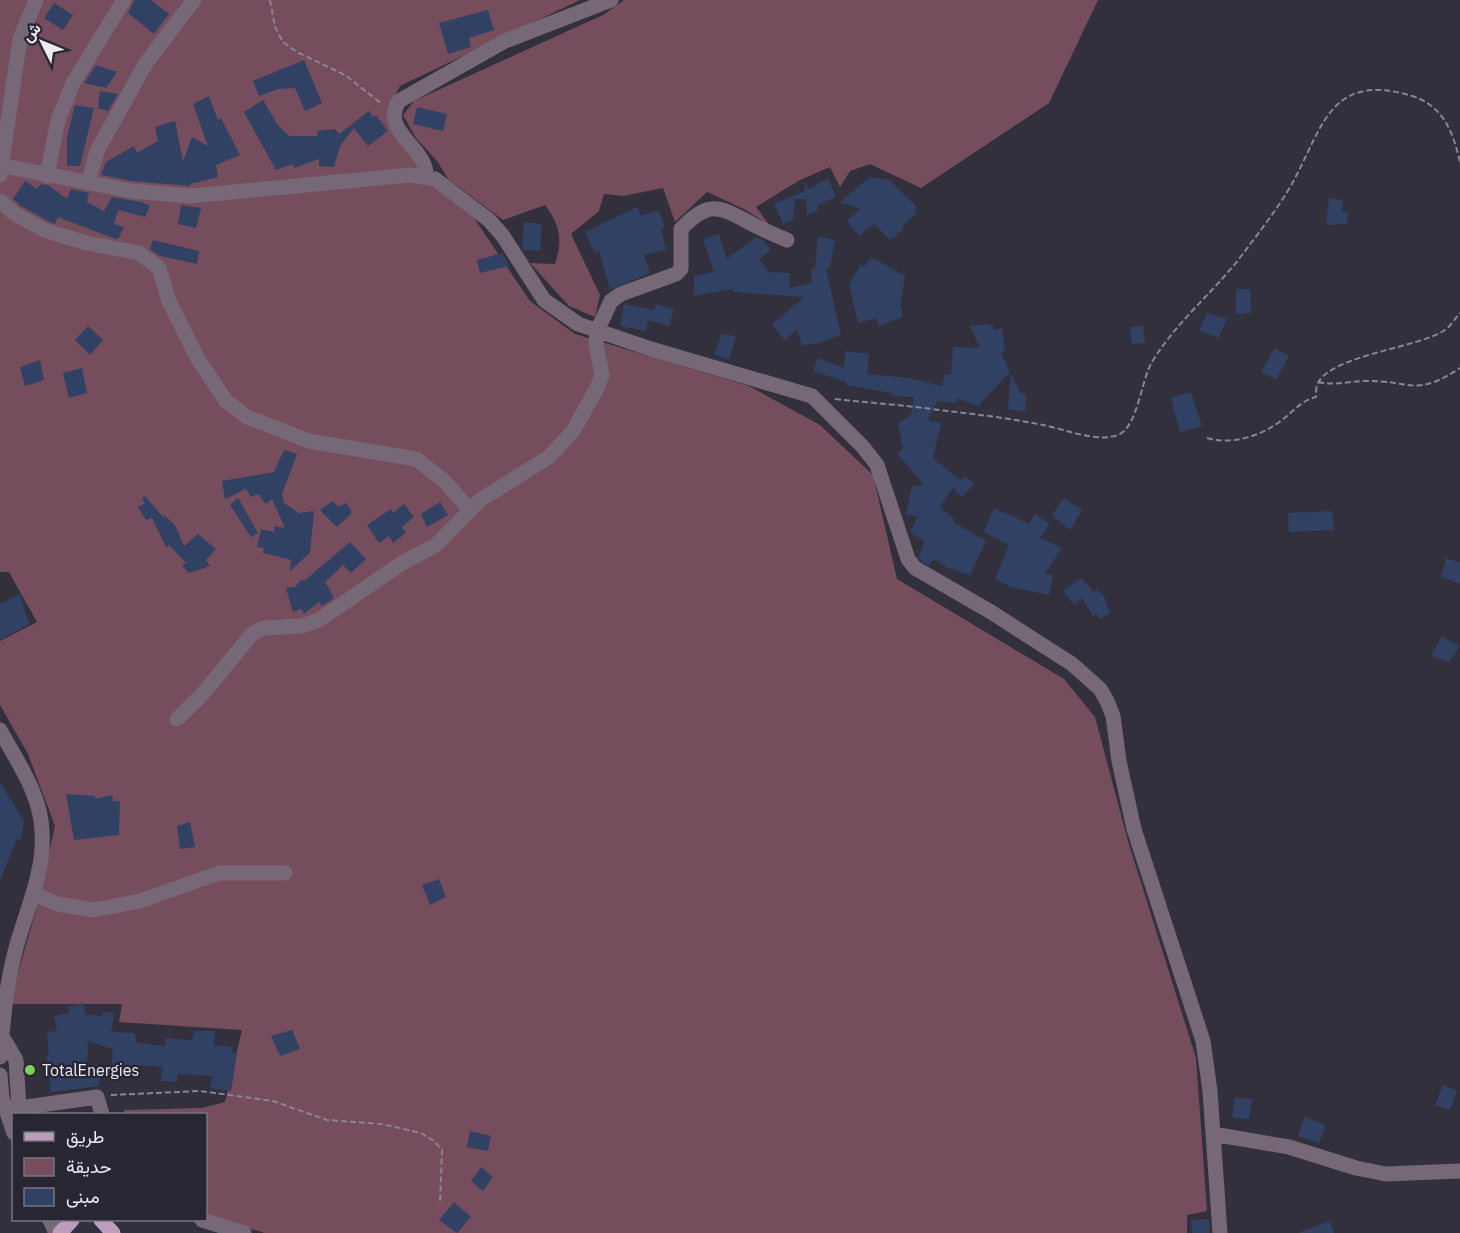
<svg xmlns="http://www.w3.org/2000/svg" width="1460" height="1233" font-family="'IBM Plex Sans',Vazirmatn,sans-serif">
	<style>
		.green { fill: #764d5c }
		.building { fill: #304164 }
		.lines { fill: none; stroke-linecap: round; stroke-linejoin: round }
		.path { stroke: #888692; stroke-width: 2; stroke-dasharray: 6 3; stroke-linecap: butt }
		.minor { stroke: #776877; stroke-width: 15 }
		.major { stroke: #bb9ebc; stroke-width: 15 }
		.poi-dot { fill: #78d259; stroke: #282633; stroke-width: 2 }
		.labels { text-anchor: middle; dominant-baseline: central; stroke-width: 4.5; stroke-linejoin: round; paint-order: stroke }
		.poi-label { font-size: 16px; fill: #ecebf4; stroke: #282633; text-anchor: start }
	</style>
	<rect width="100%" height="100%" fill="#32303d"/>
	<!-- green -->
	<path class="green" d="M0 0H580L400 86 387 110 418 163 474 218 530 301 575 334 749 386 820 425 873 475 897 579 1064 679 1095 717 1128 841 1196 1058 1207 1211 1187 1215V1233H265L206 1216V1114H124V1110L202 1108 225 1102 242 1030 119 1022 122 1004H9L36 910 55 826 28 754 0 705V641L37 622 9 572H0Z
		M624 0H1098L1049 103 921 188 870 164 850 171 840 187 830 167 800 180 756 207 770 226 746 210 707 192 675 222 663 188 623 196 604 194 599 211 571 234 600 295 595 317 569 306 530 263 555 264C563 240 560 225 545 205L503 220 448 179 438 162 416 138 403 115 414 101 603 15Z"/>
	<!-- building -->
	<path class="building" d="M151 0 169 14 154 34 128 13 134 0Z
		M54 3 73 15 63 30 44 18Z
		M488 10 494 30 469 38 471 47 448 54 439 23Z
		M304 60 322 103 305 111 295 88 278 89 259 96 253 81Z
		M96 65 117 72 106 88 84 83Z
		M100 91 118 94 108 111 98 108Z
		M209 96 218 120 221 118 240 155 216 165 218 177 190 184V186L132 181 101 175 106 162 134 146 137 153 158 141 155 127 175 121 183 161 192 137 208 146 193 104Z
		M263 100 277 124 289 136H318L317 131 335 129 339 134 369 111 373 117 376 115 388 131 368 146 354 128 340 146 334 167 319 166V159L294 168 293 164 276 170 244 112Z
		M75 105 94 108 80 166H67V137Z
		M417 107 447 114 443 131 413 124Z
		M870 177 889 180 917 207 914 210 917 213 902 227 904 229 890 240 874 224 859 236 847 221 860 209 840 202Z
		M828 178 836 197 817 205 819 210 807 215 806 199H795L793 220 783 224 774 204 805 191 804 181 809 189Z
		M25 181 37 189 41 184 48 185 67 199 71 189 89 193 87 202 104 211 112 197 141 202 150 206 145 217 118 210 114 224 124 227 118 239 110 237 58 217 55 224 50 222 21 206 13 199Z
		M1329 198 1343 200 1341 212H1348L1347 224 1326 225Z
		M181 205 201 208 196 228 178 224Z
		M637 207 641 216 659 210 665 228 661 229 666 250 644 255 650 273 610 290 599 251 595 253 585 232Z
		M524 222 542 224 540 251 524 250 522 247Z
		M719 234 727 259 756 237 764 241 771 250 759 259 769 272 790 273V288L812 283 811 269H815L818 236 835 240 830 267 826 268 841 335 816 344 802 345 797 329 784 341 772 324 805 297 733 292V289L694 296V276L714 272 703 239Z
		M153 240 199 251 197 264 160 256 150 249Z
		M502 253 510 266 480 273 477 260Z
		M871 257 905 276 900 307 902 306V317L879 326 877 318 858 323 849 284 861 265 864 267Z
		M1236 289H1250L1251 313 1236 314Z
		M624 304 654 310 656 304 674 309 669 326 648 320 646 331 620 326Z
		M1207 313 1227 319 1218 338 1199 330Z
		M987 324 993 326 994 330 1002 328 1005 351 1001 352 1010 372 978 406 957 398 955 403 937 401 928 420 941 423 933 458 961 481 965 476 974 484 962 497 953 488 940 507 954 519 953 522 986 541 970 575 948 568 934 559 928 565 923 562 919 557 924 541 910 532 918 517 906 514 912 486 924 485 897 453 903 448 898 424 911 415 914 397 891 396 892 393 846 385V382L813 371 818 358 844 368 845 351 869 354 867 374 910 378 942 386 945 374H951L953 347 980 348 970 326Z
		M88 326 103 340 90 355 75 340Z
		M1143 326 1145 343 1132 344 1130 327Z
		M722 334 736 336 729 360 714 354Z
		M1275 348 1289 356 1276 380 1261 372Z
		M40 360 44 380 25 386 20 367Z
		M82 368 87 393 69 398 63 373Z
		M1011 373 1020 393 1026 394 1025 412 1008 409Z
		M1191 392 1202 426 1180 432 1171 398Z
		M284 450 297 454 282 494 284 503 299 513 314 511 310 553 290 571 291 560 263 553 264 548 257 547 261 529 274 532V526L285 528 272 499 266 504 258 494 251 497 246 489 225 499 222 481 274 472Z
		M145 496 163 517 164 515 175 525 184 546 198 534 216 549 206 560 210 566 189 573 182 566 186 563 169 545 166 547 152 518 146 520 138 507 145 504 142 498Z
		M238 498 258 533 251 537 230 505Z
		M1064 498 1082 510 1070 530 1052 515Z
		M333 501 338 507 346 503 351 510V514L337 527 320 510Z
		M440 502 448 515 427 527 421 514Z
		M404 504 414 517 402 527 406 533 393 543 389 536 379 543 367 525 391 509 393 513Z
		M994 508 1029 524 1035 514 1050 524 1040 538 1062 548 1045 573 1053 575 1049 595 1011 587 995 579 1009 545 984 532Z
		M1332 511 1334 530 1289 532 1288 513Z
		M350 542 366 559 351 573 343 565 325 582 334 598 322 606 319 602 304 614 301 609 293 612 286 588 295 587 302 579 304 581Z
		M1446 558 1460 563V584L1441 576Z
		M1081 578 1094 592 1097 590 1104 596 1110 613 1100 619 1097 614 1093 616 1082 598 1074 605 1063 591Z
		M20 594 29 624 0 640V604Z
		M1442 636 1459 646 1449 663 1431 655Z
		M0 782 24 821 21 839H17L0 880Z
		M66 794 95 796V799L112 795 113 801H120L119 835 74 840Z
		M190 822 195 847 180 849 177 826Z
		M439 879 446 897 430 905 422 885Z
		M83 1003 85 1014 102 1016 103 1012 115 1013 111 1032 134 1033 137 1043 165 1046V1038L192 1040 194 1031H215L213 1045 233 1047 232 1053H237L231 1091 210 1088 213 1076 178 1074 177 1082 161 1081 163 1067 132 1065V1070L111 1069 113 1049 88 1041 87 1065 102 1069 99 1086 51 1092 46 1055H49L47 1032 57 1031 54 1016 69 1013 68 1007Z
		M292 1030 300 1049 280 1056 271 1036Z
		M1443 1085 1457 1091 1450 1110 1435 1105Z
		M1235 1097 1252 1099 1249 1119 1232 1117Z
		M1305 1117 1326 1125 1319 1143 1298 1136Z
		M470 1131 491 1136 488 1151 467 1147Z
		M481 1167 493 1177 483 1191 471 1181Z
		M454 1202 471 1217 457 1233 439 1220Z
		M1209 1219 1210 1233H1192L1191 1220Z
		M1330 1221 1334 1233H1300V1232Z"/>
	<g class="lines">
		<!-- path -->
		<path class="path" d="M270 0 275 27 283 42 297 52 345 75 382 104
			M1318 382C1335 386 1348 381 1365 381 1411 380 1415 398 1460 368
			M835 399C870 403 905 405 939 410 974 414 1009 418 1043 425 1065 429 1096 443 1118 435 1138 427 1141 380 1152 362 1176 322 1214 292 1242 255 1260 231 1280 206 1294 180 1323 126 1331 73 1409 95 1443 105 1452 129 1460 162
			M1207 438C1230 445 1258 437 1278 423 1291 414 1300 401 1316 397 1316 393 1316 386 1318 383 1332 355 1418 348 1445 330 1451 326 1455 318 1460 313
			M111 1095 200 1091 273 1101 327 1120 382 1124 421 1133 434 1141 442 1150 440 1204"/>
		<!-- minor -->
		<path class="minor" d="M0 165 131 191 191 196 410 175 435 179 489 220 503 236 544 300 578 324 651 349 812 396 863 447 877 465 908 559 915 568 991 612 1072 664 1100 689 1107 701 1113 716 1119 761 1134 829 1203 1041 1210 1091 1220 1233
			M0 175 20 39 36 0
			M47 176 58 120 73 83 124 0
			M426 176C428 148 379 131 399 101L505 41 611 0
			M88 183 97 151 146 63 194 0
			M0 201 15 214 46 231 87 243 139 253 159 268 169 301 198 359 226 401 247 417 309 441 416 459 443 480 470 510
			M177 719 201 696 252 634 263 628 302 626 319 620 402 563 436 545 480 500 549 457 573 431 597 388 602 375 596 344 597 331 611 301 621 294 676 274 681 269V229C710 199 720 207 752 224 763 230 775 235 787 240
			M0 730C17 761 41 795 42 831 45 874 25 912 15 952 6 986 3 1022 0 1057
			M33 893 57 904 93 910 140 901 219 873H285
			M2 1036 16 1060 19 1108
			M0 1075 2 1098 14 1133
			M5 1110 97 1097 102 1114
			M1213 1134 1289 1147 1356 1168 1386 1174 1460 1171
			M50 1220 56 1233
			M202 1220 244 1233"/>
		<!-- major -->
		<path class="major" d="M101 1220 113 1233
			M60 1233 72 1220"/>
	</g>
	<!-- markers -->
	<circle class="poi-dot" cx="30" cy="1070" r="6"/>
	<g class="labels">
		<!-- poi labels -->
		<g class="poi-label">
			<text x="42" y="1070">TotalEnergies</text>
		</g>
	</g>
	<!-- legend -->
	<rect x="12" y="1113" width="195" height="108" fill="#282633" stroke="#767580" stroke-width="1.5"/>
	<rect x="24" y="1132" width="30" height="9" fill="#bb9ebc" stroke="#767580" stroke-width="1.5"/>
	<text x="66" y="1143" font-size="18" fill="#ecebf4">طريق</text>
	<rect x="24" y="1158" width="30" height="18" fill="#764d5c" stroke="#767580" stroke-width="1.5"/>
	<text x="66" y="1173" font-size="18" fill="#ecebf4">حديقة</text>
	<rect x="24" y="1188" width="30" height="18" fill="#304164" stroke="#767580" stroke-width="1.5"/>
	<text x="66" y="1203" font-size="18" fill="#ecebf4">مبنى</text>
	<!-- north arrow -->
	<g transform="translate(42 42) rotate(313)" stroke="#282633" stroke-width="4.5" paint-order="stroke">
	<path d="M0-4.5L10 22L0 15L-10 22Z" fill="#ecebf4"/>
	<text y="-9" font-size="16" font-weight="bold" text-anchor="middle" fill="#ecebf4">ش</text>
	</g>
</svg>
